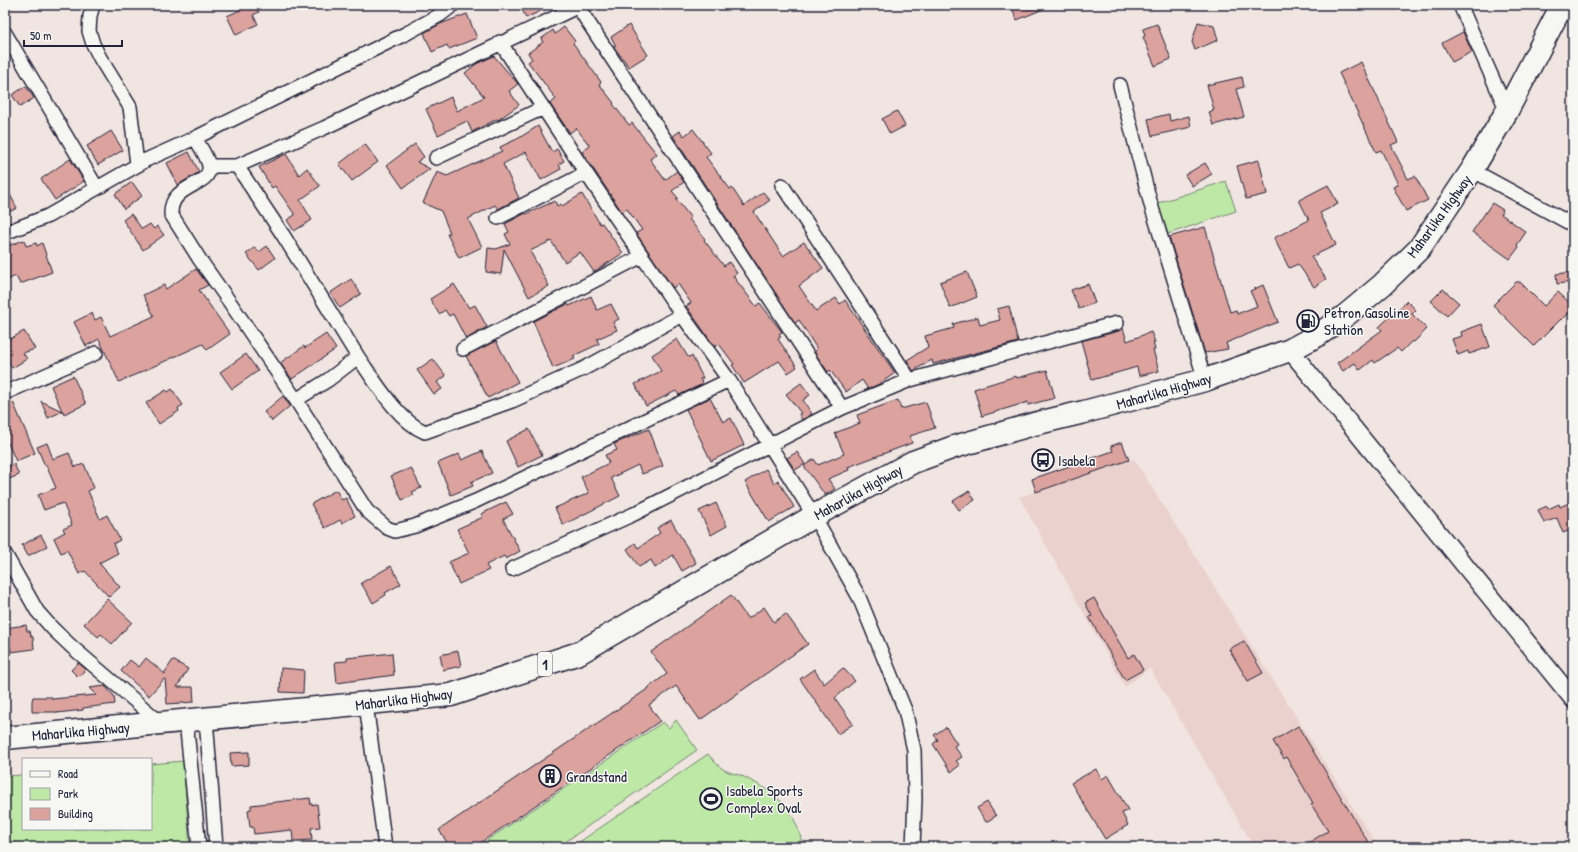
<svg xmlns="http://www.w3.org/2000/svg" width="1578" height="852" font-family="'Patrick Hand',sans-serif">
	<style>
		.built { fill: #ebd1cd }
		.green { fill: #bde8a5; stroke: #708570 }
		.building { fill: #dca29d; stroke: #22223b }
		.lines { fill: none; stroke-linecap: round; stroke-linejoin: round }
		.minor-casing { stroke: #22223b; stroke-width: 16 }
		.tertiary-casing { stroke: #22223b; stroke-width: 20 }
		.trunk-casing { stroke: #22223b; stroke-width: 25 }
		.minor { stroke: #f6f6f2; stroke-width: 13 }
		.tertiary { stroke: #f6f6f2; stroke-width: 17 }
		.trunk { stroke: #f6f6f2; stroke-width: 22 }
		.labels { text-anchor: middle; dominant-baseline: central; stroke-width: 3; stroke-linejoin: round; paint-order: stroke }
		.shield { fill: #f6f6f2; stroke: #626272; stroke-width: 1 }
		.shield-label { font-size: 14px; font-weight: bold; fill: #22223b }
		.street-label { font-size: 15px; fill: #22223b; stroke: #f6f6f2 }
		.poi-label { font-size: 15px; fill: #22223b; stroke: #f6f6f2; text-anchor: start }
	</style>
	<rect width="100%" height="100%" fill="#f1e5e1"/>
	<filter id="ink" filterUnits="userSpaceOnUse"><feTurbulence type="fractalNoise" baseFrequency=".025" numOctaves="2"/><feDisplacementMap in="SourceGraphic" scale="8" xChannelSelector="R" yChannelSelector="G"/><feConvolveMatrix kernelMatrix="1 2 1 2 8 2 1 2 1" color-interpolation-filters="sRGB"/></filter>
	<g filter="url(#ink)">
		<!-- built -->
		<path class="built" d="M1134 459 1378 847H1254L1150 668 1125 687 1019 497Z"/>
		<!-- green -->
		<path class="green" d="M1226 181 1236 211 1168 234 1158 203Z
			M676 720 697 750 558 847H477L663 722 669 728Z
			M708 754C714 761 720 769 729 772 734 774 739 774 744 777 778 794 795 808 803 847H572Z
			M183 761 190 847H5V776L23 775V829H151V764Z"/>
		<!-- building -->
		<path class="building" d="M251 5H255L259 12 253 15 258 24 236 35 227 16Z
			M520 5H553L526 18Z
			M1011 5H1053L1017 20Z
			M467 14 477 38 449 49 447 45 432 52 424 33 440 24Z
			M1198 22 1214 26 1218 40 1195 50 1192 42Z
			M1157 24 1171 59 1155 66 1143 37 1145 36 1143 29Z
			M629 25 648 55 629 67 614 47 616 46 611 37Z
			M564 27 575 41 573 43 601 82 599 84 614 103 613 104 629 125 632 123 657 154 650 159 665 180 677 171 684 182 672 191 678 198 676 199 691 218 689 219 705 239 704 240 724 266 729 262 737 273 733 276 756 306 760 303 782 332 779 334 781 337 778 339 797 367 788 373 779 361 744 383 732 365 734 364 719 344 715 347 686 306 691 303 678 284 673 288 636 233 642 230 627 209 622 212 582 152 590 146 576 128 570 133 550 104 556 99 528 62 532 59 528 53 543 42 541 39 553 30 555 34Z
			M1463 32 1472 52 1452 62 1442 43Z
			M494 56 518 84 509 91 519 105 498 120 497 119 472 132 467 121 438 135 426 109 451 97 457 111 484 97 465 73 476 64Z
			M1361 62 1398 142 1391 145 1408 179 1415 176 1428 200 1406 211 1393 187 1398 184 1381 150 1376 152 1339 73Z
			M1242 77 1244 87 1236 89 1244 117 1213 125 1209 112 1214 110 1207 85Z
			M26 86 34 98 20 107 12 95Z
			M897 111 905 126 890 134 882 119Z
			M1169 114 1170 121 1189 116 1191 127 1152 136 1148 119Z
			M538 126 552 152 557 149 564 161 559 164 561 169 541 180 526 152 503 164 519 198 498 209 495 205 468 219 482 247 459 258 447 234 450 233 441 211 423 203 437 172 447 176 502 151 500 147 519 138Z
			M693 129 711 153 706 157 730 189 732 188 744 206 763 192 770 200 754 212 783 256 804 242 823 268 799 286 816 311 836 298 840 304 845 300 895 373 879 384 868 389 862 380 846 392 830 370 828 372 815 353V350L817 349 799 320 795 323 673 136 680 131 684 136Z
			M111 131 123 150 98 165 87 146Z
			M365 144 378 162 352 181 339 164Z
			M415 144 424 157 417 162 430 169 403 188 387 165Z
			M189 152 199 172 178 185 167 163Z
			M286 154 299 175 307 168 320 186 300 200 312 220 294 231 287 220 295 215 275 186 272 188 259 167Z
			M70 159 84 181 55 200 41 179Z
			M1259 160 1267 194 1246 199 1237 166Z
			M1205 163 1212 174 1192 186 1185 175Z
			M132 182 142 196 124 209 115 194Z
			M5 185 17 208 5 214Z
			M1328 185 1338 204 1320 213 1336 245 1311 257 1326 279 1314 287 1298 264 1289 268 1274 238 1309 220 1299 200Z
			M582 194 600 224 602 223 623 253 594 272 580 252 565 262 551 241 530 251 549 286 529 297 504 249 501 274 486 272 488 248 496 249 510 244 505 234 509 232 505 224 526 213V214L555 201 557 206 561 204 562 206Z
			M1492 203 1503 210 1501 214 1526 232 1517 245 1519 247 1510 259 1472 232Z
			M131 214 142 229 150 224 154 229 157 226 164 235 143 250 123 220Z
			M1205 227 1230 312 1236 310 1237 314 1257 306 1250 291 1263 285 1278 322 1226 343 1228 349 1205 353 1169 237Z
			M24 240 26 246 36 243 37 246 42 243 52 272 20 284 16 276 5 281V247Z
			M267 246 275 258 259 270 246 254 255 247 259 252Z
			M196 269 208 285 199 290 230 334 207 350 203 344 119 382 99 339 86 346 74 322 92 313 95 320 101 317 110 336 154 316 143 295 164 285 166 289Z
			M967 272 977 297 950 308 940 282Z
			M1573 272V282L1557 284 1556 274Z
			M351 279 361 294 340 308 330 293Z
			M1516 282H1520L1544 306 1558 292 1573 306V309L1562 320 1561 319 1534 346 1493 305Z
			M454 284 469 308 475 305 487 327 466 339 453 314 449 316 445 310 439 314 430 299Z
			M1088 284 1095 303 1079 309 1071 290Z
			M1443 289 1459 303 1447 316 1431 301Z
			M591 296 597 310 611 304 619 319 613 322 617 330 597 339 599 344 573 356 575 359 553 368 533 321 568 304 569 306Z
			M1407 301 1416 310 1412 314 1427 329 1414 342 1412 341 1401 352 1397 348 1375 363 1373 360 1360 370 1355 363 1343 371 1337 363 1382 330 1379 327Z
			M1009 306 1018 342 933 364 932 360 913 371 907 360 928 347 925 336 954 328 953 324 978 317 980 325 1000 320 997 309Z
			M1482 324 1490 347 1469 354 1468 351 1458 355 1452 339 1462 336 1461 332Z
			M1123 328 1127 341 1151 332 1155 342H1153L1155 350H1153L1159 371 1139 376 1137 367 1092 380 1081 341 1119 331Z
			M24 331 35 349 23 353 27 359 12 368 5 357V342Z
			M326 334 336 349 292 379 280 363 304 346 305 348Z
			M677 339 688 357 692 356 703 378 700 379 703 384 679 395 676 391 646 406 635 384 661 371 652 355Z
			M496 341 518 382 488 398 466 356Z
			M246 354 258 371 232 389 220 372Z
			M433 359 446 376 437 382 442 389 434 394 417 370Z
			M1047 370 1055 398 1028 405V402L982 416 974 389 1016 376 1017 378Z
			M73 376 86 404 64 414 63 411 48 418 41 401 62 411 51 386Z
			M801 383 810 395 803 400 812 414 802 420 799 414 801 413 786 394Z
			M172 389 183 405 178 408 179 411 159 424 146 403 166 390 168 392Z
			M283 396 290 406 272 421 264 412Z
			M710 398 723 422 731 418 744 445 711 461 686 409Z
			M898 400 901 409 926 402 935 428 910 436 912 443 848 467 849 470 828 479 835 489 825 495 804 466 814 459 818 465 844 454 835 433 860 423 857 415Z
			M13 402 35 453 16 461 5 437V406Z
			M529 429 542 455 518 467 506 441Z
			M649 429 663 466 642 474 638 465 611 478 620 496 563 525 555 508 589 493 581 477 609 463 605 455 617 450 614 444Z
			M1122 442 1129 460 1036 492 1032 479 1113 451 1111 446Z
			M47 443 53 459 69 453 75 467 84 464 94 488 88 491 100 519 107 515 120 540 113 544 118 553 99 563 120 587 109 597 85 571 79 574 67 550 61 553 54 538 65 532 63 529 72 525 63 503 44 510 38 495 56 488 46 465 45 466 37 447Z
			M482 451 492 473 471 482 473 486 451 495 438 463 459 454 462 460Z
			M797 452 805 464 795 470 787 458Z
			M14 464 19 475 9 479 5 468Z
			M411 468 421 488 412 492 414 495 402 500 391 476Z
			M766 469 774 483 778 480 794 507 769 522 745 482Z
			M336 490 342 500 346 498 355 516 342 523 340 520 325 528 311 504Z
			M969 491 975 500 959 510 953 501Z
			M1573 501V529L1563 533 1557 518 1544 523 1538 510 1547 506 1548 509 1559 504 1560 507Z
			M506 502 513 514 503 519 520 551 506 559 504 556 486 565 489 570 459 584 449 562 469 553 457 529 483 517 481 514Z
			M716 503 727 526 711 535 699 511Z
			M671 520 696 563 682 571 673 555 655 568 651 560 639 567 627 549 635 543 638 548 660 533 657 528Z
			M41 535 47 546 28 556 22 545Z
			M391 566 401 584 385 593 386 595 373 603 361 583Z
			M731 595 748 619 764 607 774 622 786 614 808 644 700 720 676 686 649 705 660 721 474 847H450L439 830 649 688V687L667 674 651 652Z
			M1094 598 1128 658 1134 654 1143 670 1125 680 1089 617 1092 616 1085 603Z
			M107 599 132 622 112 644 101 634 98 637 84 624Z
			M26 625 27 631H30L31 636 33 637 34 649 11 652 10 645 5 646V628Z
			M1244 641 1263 673 1248 681 1229 649Z
			M458 651 461 666 443 670 440 655Z
			M392 653 394 675 337 683 335 662 347 661V658Z
			M146 658 165 674V672L173 660 188 669 177 687H193L194 702 167 704 165 678 149 696 121 671 130 660 139 667Z
			M78 663 86 669 78 677 71 670Z
			M281 668 304 670 303 693 280 692Z
			M843 668 855 681 835 698 853 724 838 734 800 679 814 669 824 684Z
			M105 686 114 696 115 704 83 708V710L57 713V712H32V701L33 697H52V699L96 695 89 688Z
			M1298 726 1371 847H1301L1328 831 1311 804 1313 803 1286 757 1284 759 1273 741Z
			M946 727 957 744 954 746 962 757 956 761 960 765 951 772 933 744 938 740 934 735Z
			M249 752V765L231 766 230 753Z
			M1096 769 1102 779 1108 775 1128 810 1122 813 1128 825 1105 839 1071 783Z
			M310 798 311 805 317 804 320 827 311 828 312 840 293 841 292 830 254 834 253 827H250L248 810 251 809V805Z
			M987 802 996 816 986 822 977 808Z"/>
		<g class="lines">
			<!-- minor casing -->
			<g class="minor-casing">
				<path id="minor" d="M93 5 90 16 89 31 93 44 100 58 130 107 137 164 143 162
					M1460 5 1507 111
					M578 7 842 408
					M5 33 97 188
					M500 42 586 173 682 315 729 380 814 516 859 597 905 710 914 750 915 799 913 847
					M1120 85 1151 205 1205 380
					M195 138C199 145 208 158 209 166 212 187 170 183 171 214L200 260 231 304 296 400 328 380 358 357C375 381 398 421 425 432L512 401 585 368 682 315
					M436 158 543 108
					M137 164 195 138 407 33 440 15 453 5
					M209 166H237L324 128 581 5
					M237 166 283 235 358 357
					M1472 170 1573 225
					M782 185 910 380
					M498 218 586 173
					M5 233 48 216 143 162
					M463 349 642 256
					M5 393 96 353
					M296 400 367 511 387 528 395 531 415 526 476 501 729 380
					M5 554 37 611 53 629 72 647 162 724
					M512 569 634 514 842 408 910 380 1117 323
					M366 704 385 847
					M206 719 216 847
					M186 721 199 847"/>
			</g>
			<!-- tertiary casing -->
			<g class="tertiary-casing">
				<path id="tertiary" d="M1290 350 1573 699"/>
			</g>
			<!-- trunk casing -->
			<g class="trunk-casing">
				<path id="trunk" d="M5 738 451 695 579 653 814 516 913 462 954 447 1034 424 1084 412 1205 380 1290 350 1318 335 1345 316 1382 285 1419 249 1472 170 1507 111 1562 5"/>
			</g>
			<!-- minor -->
			<use href="#minor" class="minor"/>
			<!-- tertiary -->
			<use href="#tertiary" class="tertiary"/>
			<!-- trunk -->
			<use href="#trunk" class="trunk"/>
		</g>
	</g>
	<!-- icons -->
	<defs>
		<g id="fuel-ring" transform="scale(1.15)"><circle r="9.5" fill="#f6f6f2" stroke="#22223b" stroke-width="1.5"/><path d="M-5.5-6h7V0h2V4h1.3V-2.5L3-4.5l.8-.8L6-3V5H2.5V1h-1V6h-7ZM-4.2-4.7v3.2H.2V-4.7Z" fill="#22223b"/></g>
		<g id="bus-ring" transform="scale(1.15)"><circle r="9.5" fill="#f6f6f2" stroke="#22223b" stroke-width="1.5"/><path d="M-5-6H5V4H4V6H2V4H-2V6H-4V4H-5ZM-3.5-4V0h7V-4ZM-3.5 1.2v1.5H-2V1.2ZM2 1.2v1.5H3.5V1.2Z" fill="#22223b"/></g>
		<g id="building-ring" transform="scale(1.15)"><circle r="9.5" fill="#f6f6f2" stroke="#22223b" stroke-width="1.5"/><path d="M-4-6H4V6H1V3H-1V6H-4ZM-2.5-4.3h1.7v1.8h-1.7ZM.8-4.3h1.7v1.8H.8ZM-2.5-1h1.7V.8h-1.7ZM.8-1h1.7V.8H.8Z" fill="#22223b"/></g>
		<g id="stadium-ring" transform="scale(1.15)"><circle r="9.5" fill="#f6f6f2" stroke="#22223b" stroke-width="1.5"/><path d="M0-5a6.5 5 0 1 0 0 10a6.5 5 0 1 0 0-10ZM-3.5-1.8h7v3.6h-7Z" fill="#22223b"/></g>
	</defs>
	<g fill-rule="evenodd">
		<use href="#fuel-ring" x="1308" y="321"/>
		<use href="#bus-ring" x="1043" y="460"/>
		<use href="#building-ring" x="550" y="776"/>
		<use href="#stadium-ring" x="711" y="799"/>
	</g>
	<g class="labels">
		<!-- shield labels -->
		<rect class="shield" x="538" y="652" width="14" height="24" rx="3"/>
		<g class="shield-label">
			<text x="545" y="664">1</text>
		</g>
		<!-- street labels -->
		<g class="street-label">
			<text transform="translate(1439 216) rotate(-54)">Maharlika Highway</text>
			<text transform="translate(1164 391) rotate(-16)">Maharlika Highway</text>
			<text transform="translate(858 492) rotate(-29)">Maharlika Highway</text>
			<text transform="translate(404 699) rotate(-7)">Maharlika Highway</text>
			<text transform="translate(81 731) rotate(-5)">Maharlika Highway</text>
		</g>
		<!-- poi labels -->
		<g class="poi-label">
			<text x="1324" y="312">Petron Gasoline<tspan x="1324" dy="17">Station</tspan></text>
			<text x="1058" y="460">Isabela</text>
			<text x="566" y="776">Grandstand</text>
			<text x="726" y="790">Isabela Sports<tspan x="726" dy="17">Complex Oval</tspan></text>
		</g>
	</g>
	<!-- margin -->
	<rect width="1578" height="852" fill="none" stroke="#f6f6f2" stroke-width="20"/>
	<rect x="10" y="10" width="1558" height="832" fill="none" stroke="#22223b" stroke-width="1.5" filter="url(#ink)"/>
	<!-- legend -->
	<rect x="22" y="758" width="130" height="72" fill="#f6f6f2" stroke="#a1a1a9"/>
	<rect x="30" y="771" width="20" height="6" fill="#f6f6f2" stroke="#a1a1a9"/>
	<text x="58" y="778" font-size="12" fill="#22223b">Road</text>
	<rect x="30" y="788" width="20" height="12" fill="#bde8a5" stroke="#a1a1a9"/>
	<text x="58" y="798" font-size="12" fill="#22223b">Park</text>
	<rect x="30" y="808" width="20" height="12" fill="#dca29d" stroke="#a1a1a9"/>
	<text x="58" y="818" font-size="12" fill="#22223b">Building</text>
	<!-- scale -->
	<path d="M24 40v6h98v-6" fill="none" stroke="#22223b" stroke-width="2"/>
	<text x="30" y="40" font-size="12" fill="#22223b" stroke="#f6f6f2" stroke-width="3" paint-order="stroke">50 m</text>
</svg>
